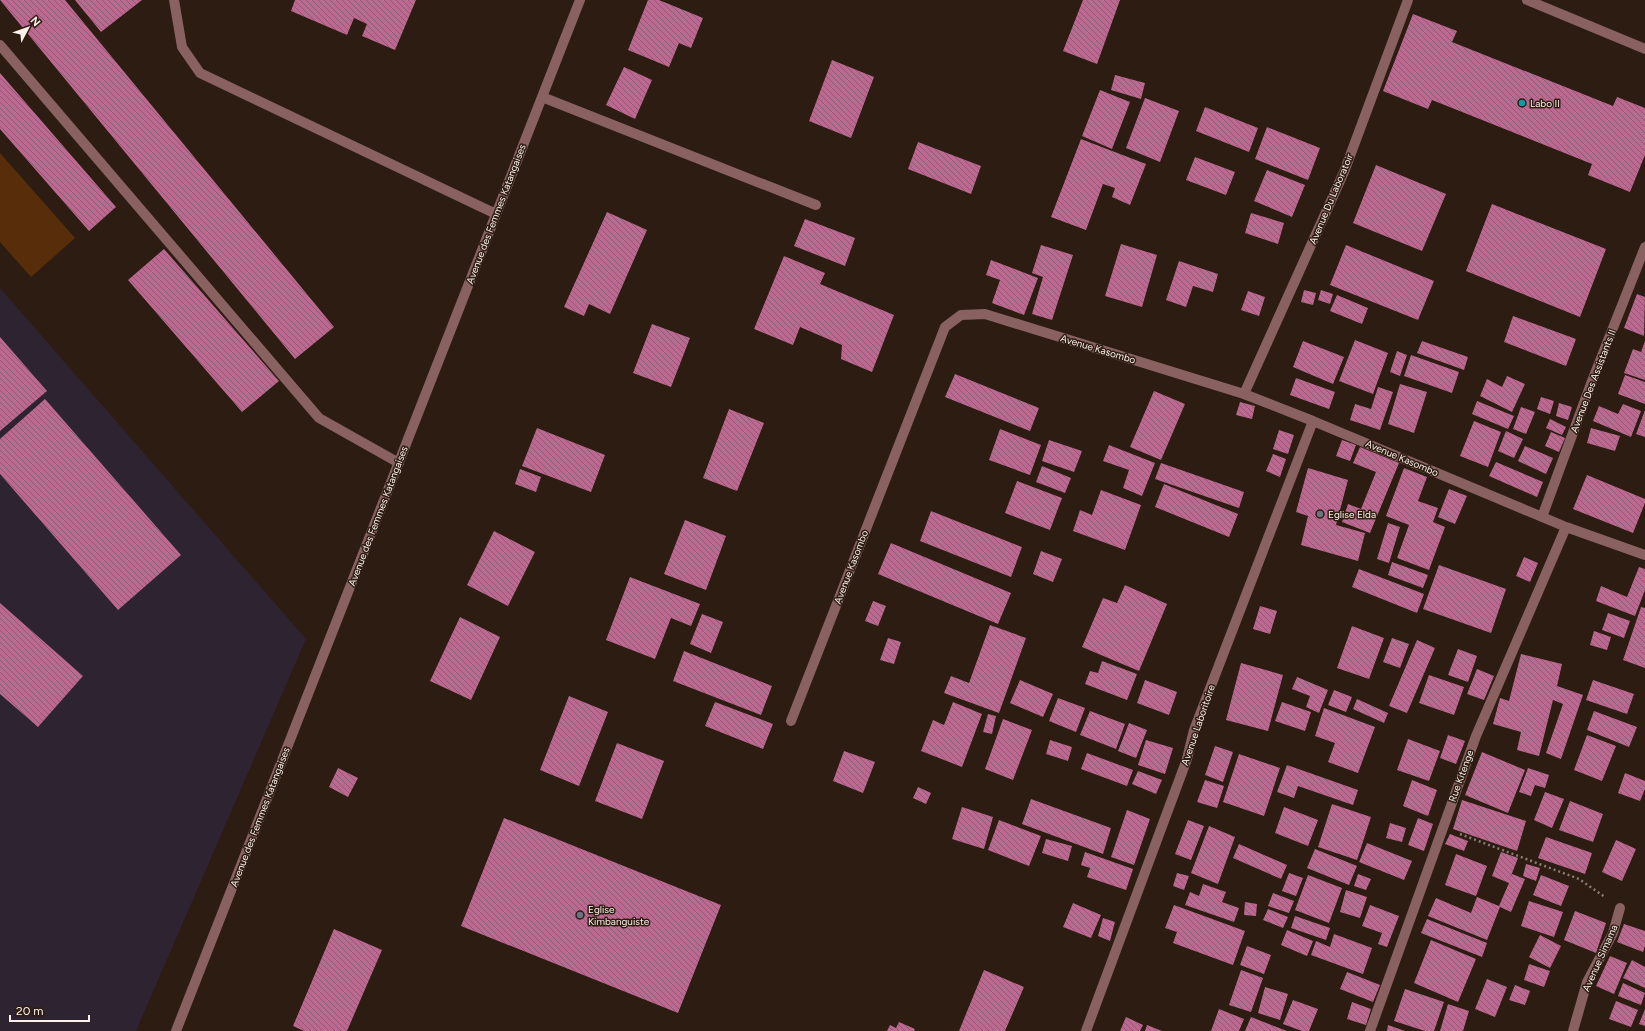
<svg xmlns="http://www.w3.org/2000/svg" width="1645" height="1031" font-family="Figtree,sans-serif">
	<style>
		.education { fill: #2e2331 }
		.park { fill: #582e0a }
		.building { fill: url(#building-back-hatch) }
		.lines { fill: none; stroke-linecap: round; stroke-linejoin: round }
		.path { stroke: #8b7d74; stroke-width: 2.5; stroke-dasharray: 2 3; stroke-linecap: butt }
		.minor { stroke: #896160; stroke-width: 10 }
		.culture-dot { fill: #0f9aa8; stroke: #2c1c11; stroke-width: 1.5 }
		.worship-dot { fill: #6b7280; stroke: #2c1c11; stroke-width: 1.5 }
		.labels { text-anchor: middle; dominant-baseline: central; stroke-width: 3; stroke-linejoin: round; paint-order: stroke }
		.poi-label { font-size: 10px; fill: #fdf1ea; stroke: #2c1c11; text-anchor: start }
		.street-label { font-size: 10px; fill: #fdf1ea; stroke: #2c1c11 }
	</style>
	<defs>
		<pattern id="building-back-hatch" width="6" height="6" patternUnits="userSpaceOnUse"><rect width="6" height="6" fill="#bc6891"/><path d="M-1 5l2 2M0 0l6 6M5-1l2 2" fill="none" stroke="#8f5b73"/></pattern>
	</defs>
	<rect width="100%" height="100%" fill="#2c1c11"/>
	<!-- education -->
	<path class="education" d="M0 288 306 639 136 1031H0Z"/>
	<!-- park -->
	<path class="park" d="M0 153 75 238 31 277 0 242Z"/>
	<!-- building -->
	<path class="building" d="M0 0H65L334 327 295 359Z
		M75 0H142L101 32Z
		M295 0H416L395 50 362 36 367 24 354 18 347 35 291 11Z
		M648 0H659L703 18 691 48 679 43 669 67 628 50Z
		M1083 0H1120L1097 64 1063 51Z
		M1413 14 1457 31 1452 42 1613 106 1617 97 1645 108V155L1630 192 1588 175 1592 164 1432 100 1428 109 1383 91Z
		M832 60 874 77 851 138 809 121Z
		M624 67 652 80 635 119 606 105Z
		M0 73 116 207 89 231 0 129Z
		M1115 75 1145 83 1141 99 1111 90Z
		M1100 90 1130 102 1112 149 1082 136Z
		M1145 98 1179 111 1160 162 1126 148Z
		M1205 107 1258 128 1249 152 1196 131Z
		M1267 127 1320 148 1308 180 1255 159Z
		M1081 139 1146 164 1130 205 1112 197 1115 188 1103 184 1086 230 1051 217Z
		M918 142 981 166 971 194 908 169Z
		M1195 157 1235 172 1226 195 1186 180Z
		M1376 165 1446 194 1422 251 1353 223Z
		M1267 170 1305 185 1292 217 1254 201Z
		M1492 204 1606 249 1580 317 1466 271Z
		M607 212 647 230 610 314 589 304 584 316 564 307Z
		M1251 213 1284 223 1278 244 1245 233Z
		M805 219 855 238 845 266 794 246Z
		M1121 244 1157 255 1142 307 1105 296Z
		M1041 245 1073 255 1052 320 1032 314 1043 277 1032 273Z
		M1346 245 1434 281 1418 320 1330 285Z
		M164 249 279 381 242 412 128 280Z
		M784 256 825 273 820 284 894 315 872 372 841 359 842 345 800 327 793 345 754 329Z
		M991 260 1038 278 1024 315 992 303 1000 280 986 275Z
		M1179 261 1218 274 1213 292 1193 286 1186 307 1166 300Z
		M1304 290 1316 293 1313 305 1301 302Z
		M1321 290 1333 294 1330 304 1318 300Z
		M1248 291 1265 297 1259 316 1241 310Z
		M1637 294 1645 297 1644 336 1624 328Z
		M1337 295 1368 308 1362 324 1330 311Z
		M1513 316 1576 339 1566 366 1504 342Z
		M652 324 690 338 671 387 633 373Z
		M0 337 47 391 0 431Z
		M1355 340 1388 353 1373 394 1339 381Z
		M1303 341 1344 357 1333 384 1293 367Z
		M1422 341 1468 357 1464 370 1417 353Z
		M1645 341V380L1624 373 1633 349 1641 352Z
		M1397 351 1407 355 1400 376 1390 372Z
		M1411 355 1459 372 1452 393 1404 376Z
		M955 374 1039 408 1030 431 945 397Z
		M1625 375 1645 382V404L1618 394Z
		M1507 376 1525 384 1512 412 1480 396 1487 379 1502 387Z
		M1296 378 1335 392 1329 409 1290 395Z
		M1400 384 1427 392 1414 433 1388 424Z
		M1378 387 1393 392 1380 430 1350 420 1355 404 1371 409Z
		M1154 391 1185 404 1161 460 1130 447Z
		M1541 397 1554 401 1550 414 1537 409Z
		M45 399 181 555 118 610 0 474V439Z
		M1477 401 1514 416 1508 429 1472 414Z
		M1240 402 1255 406 1252 419 1236 415Z
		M1559 403 1572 407 1568 420 1556 416Z
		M1623 404 1641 411 1631 437 1593 421 1599 406 1618 414Z
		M1521 407 1535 412 1526 434 1513 429Z
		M729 409 764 423 737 491 703 478Z
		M1645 410V437L1636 434Z
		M1550 419 1566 427 1562 435 1546 428Z
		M1474 421 1501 432 1488 467 1460 456Z
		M537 428 605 455 591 492 522 466Z
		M1591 428 1620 436 1615 451 1587 443Z
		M1000 429 1041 445 1030 475 989 460Z
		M1279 430 1294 435 1288 454 1273 449Z
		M1506 431 1523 439 1514 458 1498 451Z
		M1551 432 1565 438 1559 452 1545 446Z
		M1049 440 1082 451 1074 472 1042 461Z
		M1342 440 1356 445 1350 461 1336 456Z
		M1109 445 1155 463 1142 496 1123 488 1129 470 1103 461Z
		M1525 446 1553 458 1546 474 1518 461Z
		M1360 447 1399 463 1370 533 1342 522 1348 504 1361 509 1376 472 1353 463Z
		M1273 454 1286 459 1280 477 1266 471Z
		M1496 462 1543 482 1537 497 1489 476Z
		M1161 463 1244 492 1239 508 1155 479Z
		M1042 466 1071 478 1065 493 1036 482Z
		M1308 468 1348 480 1336 525 1365 533 1358 561 1301 545 1308 516 1296 512Z
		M1404 468 1427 477 1418 501 1438 508 1433 522 1445 527 1429 570 1397 558 1409 525 1386 516Z
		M520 469 541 477 536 492 515 484Z
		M1587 475 1645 499V503L1633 533 1573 509Z
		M1017 481 1062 498 1050 530 1005 513Z
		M1164 484 1238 514 1229 537 1155 507Z
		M1449 489 1467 496 1455 524 1438 517Z
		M1101 490 1141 505 1125 550 1073 531 1080 510 1092 515Z
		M931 511 1022 547 1011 577 920 541Z
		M685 520 726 536 706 590 664 574Z
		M1388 523 1400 527 1389 563 1377 559Z
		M494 531 535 552 508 606 467 585Z
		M891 543 1011 593 998 624 878 574Z
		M1041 551 1062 559 1053 582 1033 574Z
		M1524 557 1538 563 1530 582 1516 576Z
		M1392 562 1428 575 1423 588 1388 575Z
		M1439 565 1506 589 1491 633 1423 609Z
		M1639 567 1645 569V590L1635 616 1596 601 1601 586 1627 597Z
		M1359 569 1424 594 1417 613 1352 587Z
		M630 577 700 604 691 626 671 618 655 659 606 640Z
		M1125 585 1167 604 1139 671 1082 647 1103 598 1117 603Z
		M873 601 886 606 878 626 865 621Z
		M0 603 83 676 38 727 0 694Z
		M1260 606 1277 611 1270 634 1253 629Z
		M1641 607 1645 608V668L1623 660Z
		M1608 613 1630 621 1624 638 1602 630Z
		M702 614 723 622 711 653 690 644Z
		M460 617 500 637 471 700 430 681Z
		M990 625 1026 638 999 713 944 693 951 676 969 683Z
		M1352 626 1384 638 1369 679 1337 668Z
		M1594 631 1611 637 1607 650 1590 645Z
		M888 638 901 642 894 664 880 660Z
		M1392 638 1409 644 1400 668 1383 662Z
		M1417 640 1435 648 1407 713 1389 706Z
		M1458 649 1477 656 1468 682 1448 675Z
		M684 651 772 686 761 715 673 681Z
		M1521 654 1562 664 1557 686 1583 695 1561 759 1546 753 1563 704 1553 700 1539 756 1517 750 1521 732 1493 724 1500 698 1509 701Z
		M1102 661 1137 674 1127 700 1085 684 1090 671 1098 673Z
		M1241 663 1283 675 1268 731 1226 720Z
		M1477 669 1494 676 1484 700 1467 694Z
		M1429 675 1464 687 1454 715 1419 703Z
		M1297 677 1328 690 1319 713 1306 707 1310 696 1292 689Z
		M1020 680 1053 694 1043 717 1010 703Z
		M1145 680 1177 692 1169 715 1137 703Z
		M1593 680 1634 694 1627 714 1586 700Z
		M1334 690 1352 697 1346 712 1328 705Z
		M569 696 608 712 579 786 540 770Z
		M1058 698 1085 708 1076 732 1049 721Z
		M1357 699 1388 713 1384 723 1353 709Z
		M715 702 773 724 763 749 705 726Z
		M953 702 982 714 962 767 921 751 933 720 944 725Z
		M1282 702 1311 712 1305 731 1275 721Z
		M1324 708 1375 727 1358 773 1328 762 1335 743 1315 736Z
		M1090 711 1125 724 1116 749 1080 735Z
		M1594 711 1637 727 1629 747 1587 730Z
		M988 714 996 716 992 734 983 732Z
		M1003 719 1032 730 1013 780 985 769Z
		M1129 723 1147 730 1136 758 1118 751Z
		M1448 735 1465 741 1456 764 1440 758Z
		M1587 735 1616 746 1602 781 1574 770Z
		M1408 739 1440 751 1429 781 1397 770Z
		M1050 740 1072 747 1068 761 1046 754Z
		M1146 740 1173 748 1165 774 1138 765Z
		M617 743 664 761 642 819 595 801Z
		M1215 746 1233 752 1223 782 1205 775Z
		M844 751 875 762 863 793 833 781Z
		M1482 752 1525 770 1508 813 1465 795Z
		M1087 753 1133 770 1127 786 1081 769Z
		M1239 754 1280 768 1264 816 1223 802Z
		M1287 765 1358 790 1353 805 1298 786 1294 798 1277 792Z
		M338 768 358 778 348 797 329 787Z
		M1528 768 1549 775 1545 788 1535 785 1531 796 1519 792Z
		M1138 771 1162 780 1156 794 1132 784Z
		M1625 773 1645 781V789L1640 801 1618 793Z
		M1205 780 1224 786 1217 808 1197 802Z
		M1412 780 1437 790 1428 816 1403 806Z
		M918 787 931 793 926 804 913 798Z
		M1545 792 1564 799 1552 828 1534 820Z
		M1031 799 1111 828 1103 854 1022 824Z
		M1462 800 1526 821 1517 851 1453 829Z
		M1570 801 1603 814 1593 842 1559 830Z
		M1332 804 1371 817 1357 860 1318 847Z
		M962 807 993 817 984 849 952 839Z
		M1284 807 1318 820 1308 846 1275 833Z
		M1127 810 1150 819 1134 865 1111 857Z
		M504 818 721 905 678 1013 461 926Z
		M1418 818 1433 824 1424 851 1408 845Z
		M999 820 1041 836 1029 866 988 850Z
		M1188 820 1204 826 1191 860 1175 854Z
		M1390 823 1406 828 1402 842 1386 838Z
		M1209 826 1235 837 1218 884 1191 873Z
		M1450 834 1468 841 1464 851 1445 844Z
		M1546 837 1592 853 1585 874 1538 858Z
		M1046 839 1072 846 1068 861 1042 853Z
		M1616 840 1636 849 1622 881 1602 872Z
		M1367 843 1412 861 1404 880 1359 862Z
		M1239 844 1287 865 1281 879 1233 858Z
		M1315 849 1357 866 1349 885 1307 868Z
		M1085 852 1133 869 1126 890 1087 877 1090 868 1081 865Z
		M1501 852 1518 858 1509 881 1512 874 1525 879 1511 912 1500 907 1487 940 1428 916 1436 898 1471 913 1477 897 1499 906 1509 883 1492 876Z
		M1456 854 1487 866 1476 896 1445 885Z
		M1526 864 1540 868 1536 881 1523 876Z
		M1177 873 1189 876 1184 890 1173 886Z
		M1289 873 1303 878 1296 896 1282 891Z
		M1358 874 1371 879 1366 890 1354 886Z
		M1308 875 1342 888 1329 923 1295 910Z
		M1541 875 1569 886 1561 906 1533 895Z
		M1203 884 1226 892 1222 902 1239 908 1234 922 1185 905 1190 892 1199 896Z
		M1346 890 1367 897 1360 918 1340 912Z
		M1273 893 1294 901 1289 913 1268 906Z
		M1529 901 1563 912 1554 937 1521 926Z
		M1245 902 1257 904 1256 916 1244 915Z
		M1073 903 1101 915 1091 938 1063 927Z
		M1174 905 1245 931 1233 965 1173 943 1177 932 1165 928Z
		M1370 905 1399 916 1387 947 1378 944 1382 933 1362 926Z
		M1268 909 1288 917 1283 928 1263 920Z
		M1575 911 1606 923 1596 953 1564 940Z
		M1295 916 1330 928 1326 940 1291 928Z
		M1103 918 1115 922 1110 941 1098 936Z
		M1427 919 1487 943 1482 957 1421 933Z
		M1624 924 1645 931V946L1643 952 1617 942Z
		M334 929 382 950 347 1031H304L293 1026Z
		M1287 930 1313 941 1307 956 1281 945Z
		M1334 934 1372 948 1363 974 1311 955 1316 941 1330 947Z
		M1540 935 1561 946 1550 968 1529 957Z
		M1431 940 1476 959 1458 1002 1414 983Z
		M1247 946 1271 955 1264 974 1240 965Z
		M1610 956 1627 963 1614 994 1596 986Z
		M1632 960 1645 967V988L1623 978Z
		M1529 964 1550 971 1544 987 1524 980Z
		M984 970 1024 987 1005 1031H959Z
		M1241 970 1263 978 1251 1012 1229 1005Z
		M1347 972 1380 985 1373 1002 1340 989Z
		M1487 979 1507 987 1495 1017 1475 1009Z
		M1623 983 1645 993 1641 1005 1618 996Z
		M1515 985 1530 991 1525 1005 1509 1000Z
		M1265 987 1288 994 1280 1020 1258 1013Z
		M1405 989 1444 1002 1434 1031H1425L1394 1021Z
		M1293 1000 1318 1009 1309 1031H1302L1283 1024Z
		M1616 1001 1638 1010 1631 1027 1609 1019Z
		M1352 1002 1371 1009 1366 1025 1347 1019Z
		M1448 1004 1469 1011 1463 1031H1440Z
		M1219 1009 1244 1019 1239 1031H1211Z
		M1645 1009V1026L1639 1024Z
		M1126 1017 1143 1025 1140 1031H1120Z
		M1251 1017 1287 1031H1245Z
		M899 1022 915 1029 914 1031H887L890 1025 896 1028Z
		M1147 1025 1162 1031H1145Z
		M1388 1025 1405 1031H1387Z"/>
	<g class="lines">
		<!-- path -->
		<path class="path" d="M1460 834 1579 879 1605 897"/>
		<!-- minor -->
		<path class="minor" d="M174 0 182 47 200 73 496 214
			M1527 0 1645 49
			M0 45 319 418 399 463
			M542 97 816 205
			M1244 394 1344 172 1408 0
			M1542 517 1592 381 1645 247
			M791 721 945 327 961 315 985 314 1244 394 1313 421 1566 527 1645 555
			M176 1031 580 0
			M1086 1031 1187 759 1194 730 1313 421
			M1370 1031 1476 736 1566 527
			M1573 1031 1587 982 1613 933 1620 908"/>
	</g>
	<!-- markers -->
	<circle class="culture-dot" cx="1522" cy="103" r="4"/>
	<g class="worship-dot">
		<circle cx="1320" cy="514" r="4"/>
		<circle cx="580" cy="915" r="4"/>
	</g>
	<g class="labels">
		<!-- poi labels -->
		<g class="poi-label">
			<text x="1530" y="103">Labo II</text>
			<text x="1328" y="514">Eglise Elda</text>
			<text x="588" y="909">Eglise<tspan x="588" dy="12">Kimbanguiste</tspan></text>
		</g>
		<!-- street labels -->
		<g class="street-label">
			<text transform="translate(1331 199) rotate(-67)">Avenue Du Laboratoir</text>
			<text transform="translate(496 214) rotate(-69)">Avenue des Femmes Katangaises</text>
			<text transform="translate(1098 349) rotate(17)">Avenue Kasombo</text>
			<text transform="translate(1593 381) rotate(-69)">Avenue Des Assistants II</text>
			<text transform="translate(1402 458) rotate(23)">Avenue Kasombo</text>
			<text transform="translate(378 516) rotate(-69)">Avenue des Femmes Katangaises</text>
			<text transform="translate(851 567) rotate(-69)">Avenue Kasombo</text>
			<text transform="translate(1198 725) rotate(-71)">Avenue Laboritoire</text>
			<text transform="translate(1461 776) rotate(-70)">Rue Kitenge</text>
			<text transform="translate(260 817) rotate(-69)">Avenue des Femmes Katangaises</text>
			<text transform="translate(1600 958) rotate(-66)">Avenue Simama</text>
		</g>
	</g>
	<!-- north arrow -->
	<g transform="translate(28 28) rotate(49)" stroke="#2c1c11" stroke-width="3" paint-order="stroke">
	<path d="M0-3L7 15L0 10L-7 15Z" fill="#fdf1ea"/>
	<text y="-6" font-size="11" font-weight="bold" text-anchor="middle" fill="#fdf1ea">N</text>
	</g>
	<!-- scale -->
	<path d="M10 1015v6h79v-6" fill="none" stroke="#fdf1ea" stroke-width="2"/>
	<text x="16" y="1015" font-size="12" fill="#fdf1ea" stroke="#2c1c11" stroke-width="3" paint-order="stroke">20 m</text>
</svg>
